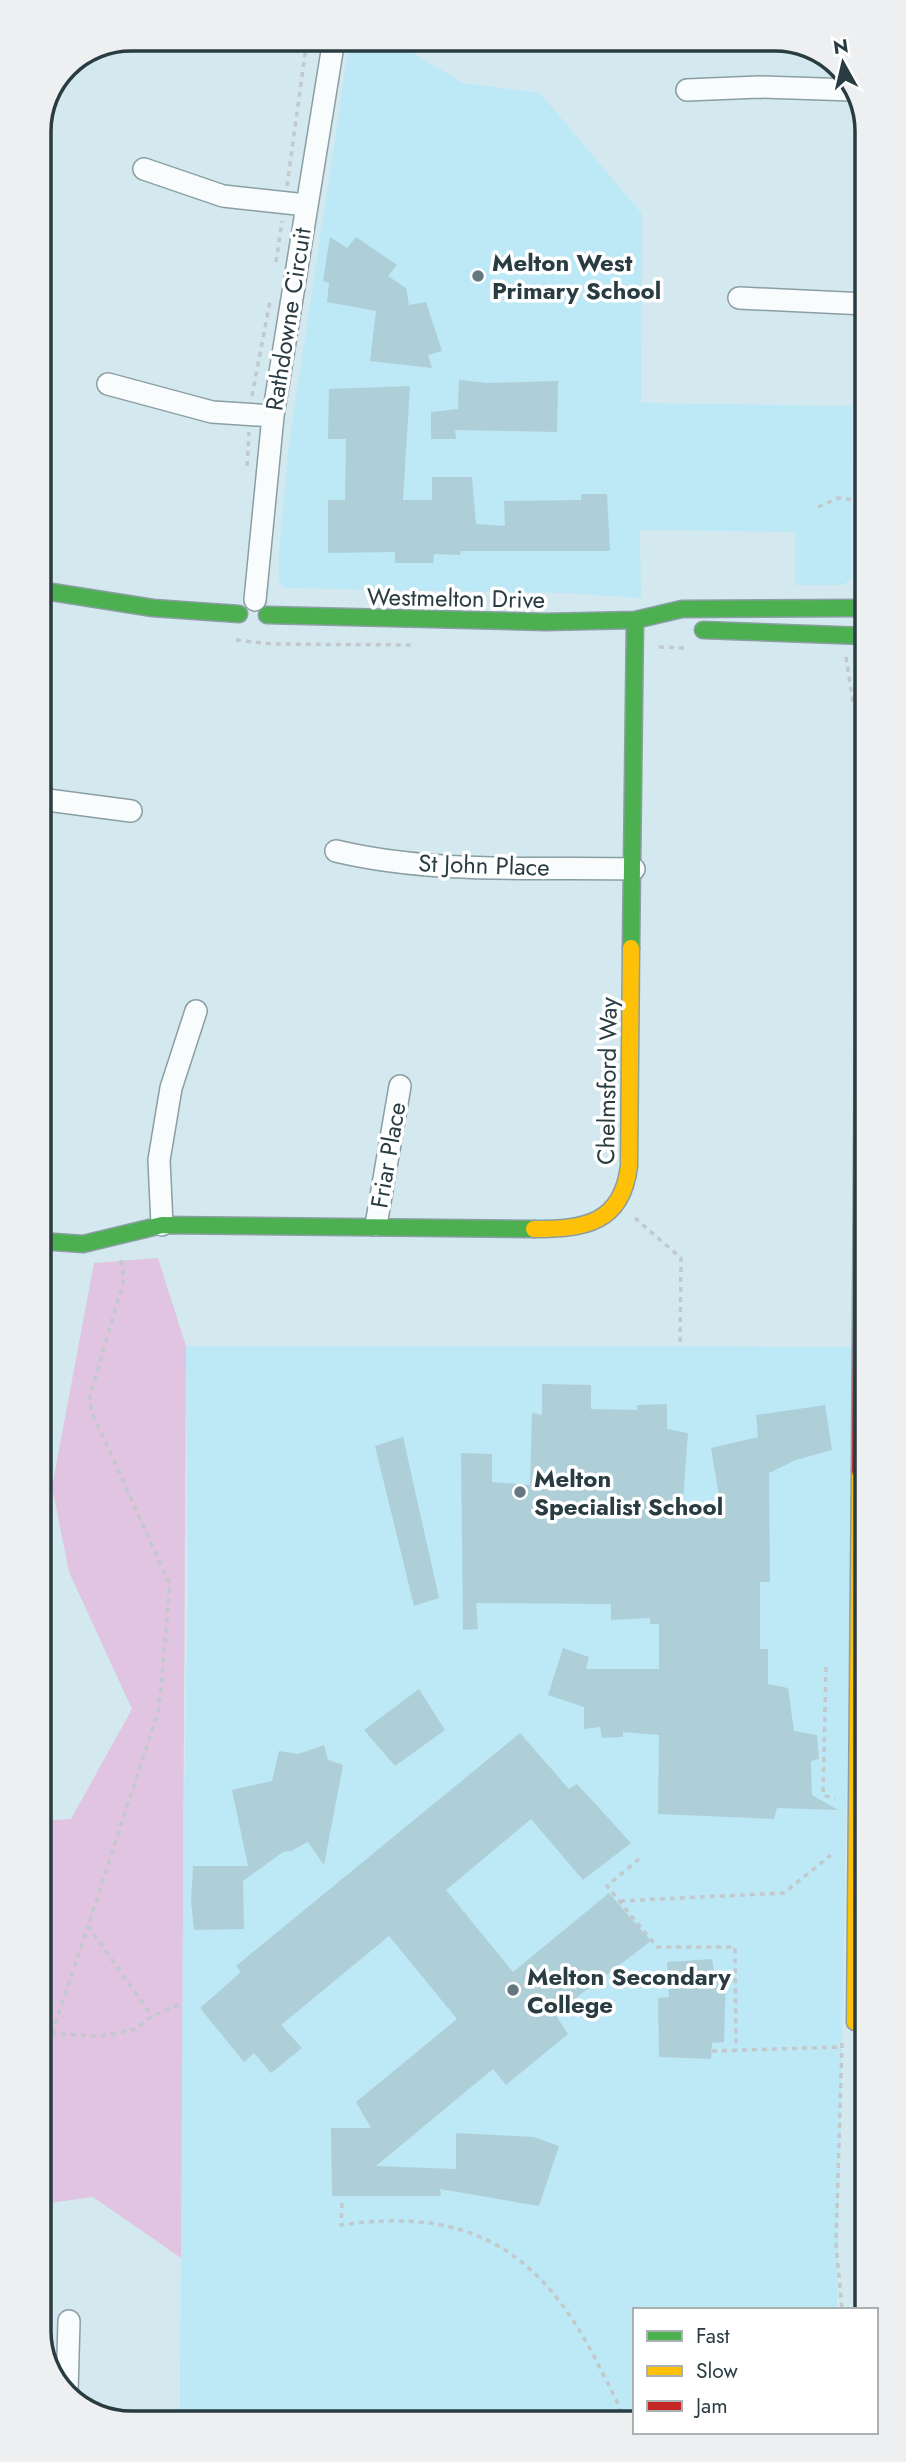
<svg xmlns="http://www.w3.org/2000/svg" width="906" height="2462" font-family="Jost,sans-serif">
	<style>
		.built { fill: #bde8f5 }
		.green { fill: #e0c4e1 }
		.building { fill: #afcfd8 }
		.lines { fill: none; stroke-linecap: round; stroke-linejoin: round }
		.street-casing { stroke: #8a9ea3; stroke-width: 24 }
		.fast-casing { stroke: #8a9ea3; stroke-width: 19 }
		.slow-casing { stroke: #8a9ea3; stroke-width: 19 }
		.jam-casing { stroke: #8a9ea3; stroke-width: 19 }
		.path { stroke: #c2c9cc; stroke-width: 3.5; stroke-dasharray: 5 5; stroke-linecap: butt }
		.street { stroke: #f8fcfd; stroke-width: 21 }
		.fast { stroke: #4caf50; stroke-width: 16 }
		.slow { stroke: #ffc107; stroke-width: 16 }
		.jam { stroke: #c62828; stroke-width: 16 }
		.poi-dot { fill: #64797f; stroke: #fff; stroke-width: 2.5 }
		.labels { text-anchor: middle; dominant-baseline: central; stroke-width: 7; stroke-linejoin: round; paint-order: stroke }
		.poi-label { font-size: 24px; font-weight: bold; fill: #283c42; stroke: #fff; text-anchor: start }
		.street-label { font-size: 24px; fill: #283c42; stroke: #fff }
		.rim { fill: none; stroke: #283c42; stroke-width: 3.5 }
	</style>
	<rect width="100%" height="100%" fill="#d3e9ef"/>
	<!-- built -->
	<path class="built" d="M350 39H391L462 83 540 93 642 214 641 403 852 406 851 579 843 585H795V532L640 530 641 598 563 593 284 588 279 580V553L288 451Z
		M186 1346 855 1347 837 2310H635V2421L180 2423 183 1862 188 1600Z"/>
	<!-- green -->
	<path class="green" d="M158 1258 186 1346 181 2258 93 2197 42 2204 41 1821 71 1819 132 1709 69 1572 52 1487 94 1263Z"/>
	<!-- building -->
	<path class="building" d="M330 237 347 248 356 237 397 265 388 276 406 288 409 305 426 302 442 351 428 355 432 368 370 361 376 311 327 302 329 283 323 281Z
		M459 380 488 383 558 381 557 432 455 430 456 439H431V412L458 409Z
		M410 386 403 500H432V477H472L476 524 505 526 504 501 581 500V494H607L610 551H461L460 555 434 554 433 563H395V552L328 553V500H345L346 439H328L329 389Z
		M542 1384 591 1385V1409L637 1410V1405L667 1404V1429L688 1433 682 1514 720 1502 711 1448 758 1437 756 1415 825 1405 832 1450 796 1460 769 1473 770 1582H760V1649H768V1684L788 1688 794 1731 817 1735 819 1759 811 1761 812 1795 838 1810 777 1808 774 1819 658 1814 659 1735 623 1732V1737L602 1738 600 1727 584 1729V1707L548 1695 563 1648 589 1657 586 1669H659V1624H650V1618L611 1620V1604L476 1603 478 1629 463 1630 461 1453 492 1454V1482L530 1485 532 1413 542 1415Z
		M403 1437 439 1598 414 1606 375 1446Z
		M419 1689 445 1730 395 1766 364 1730Z
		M520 1733 569 1789 577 1784 631 1843 583 1880 531 1819 446 1890 513 1972 609 1893 651 1941 555 2014 568 2034 506 2085 493 2069 376 2166 456 2169V2133L534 2137 559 2146 539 2206 440 2189 441 2196H332L331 2128H371L356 2102 457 2019 389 1936 281 2025 302 2048 271 2073 254 2053 244 2062 200 2008 241 1972 236 1966Z
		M324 1745 328 1760 343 1765 324 1865 308 1842 291 1851 283 1852 243 1881 244 1929 194 1930 191 1902 193 1866H248L232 1790 272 1781 279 1751 298 1754Z
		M712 1959 715 1976 726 1975 724 2042 712 2043 711 2059 659 2057 658 1998 669 1997 667 1962Z"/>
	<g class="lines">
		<!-- street casing -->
		<g class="street-casing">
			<path id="street" d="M687 90 759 87 853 90
				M144 169 223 196 306 205
				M739 298 865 304
				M108 384 212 412 273 416
				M255 600 273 416 334 39
				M40 799 131 811
				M336 851C432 874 535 867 634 869
				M162 1225 159 1160 171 1088 196 1011
				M376 1225 400 1086
				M67 2392 69 2321"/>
		</g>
		<!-- fast casing -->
		<g class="fast-casing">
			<path id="fast" d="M39 590 153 608 239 614
				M267 615 545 622 635 620 682 609 865 608
				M703 630 865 636
				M631 948 635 620
				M40 1241 83 1244 162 1225 534 1229"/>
		</g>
		<!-- slow casing -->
		<g class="slow-casing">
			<path id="slow" d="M863 1021 865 844
				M534 1229C584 1229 622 1224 629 1166L631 948
				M855 2022 860 1471"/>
		</g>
		<!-- jam casing -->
		<g class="jam-casing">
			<path id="jam" d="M860 1471 863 1021"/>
		</g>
		<!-- path -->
		<path class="path" d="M287 186 307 39
			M276 262 282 221
			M861 286 864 106
			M252 396 270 301
			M247 466 249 432
			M818 507 838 498 865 501
			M858 584 861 322
			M236 640 272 644 413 645
			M659 647 686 648
			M846 657 853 703 865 705
			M635 1218 681 1258 680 1347
			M121 1260 124 1279 90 1396 91 1410 170 1585 159 1709 88 1926 152 2016
			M826 1667 823 1795 835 1799
			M639 1859 607 1886 657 1947H735L736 2050
			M620 1901 784 1893 831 1855
			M41 2033 98 2036 119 2033 135 2029 152 2016 182 2003
			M52 2033 88 1926
			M842 2043 836 2243 842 2310
			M712 2051 842 2047
			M342 2203 341 2225C466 2207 537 2247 595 2358 605 2379 617 2399 625 2421"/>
		<!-- street -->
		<use href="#street" class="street"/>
		<!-- fast -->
		<use href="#fast" class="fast"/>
		<!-- slow -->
		<use href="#slow" class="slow"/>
		<!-- jam -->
		<use href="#jam" class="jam"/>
	</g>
	<!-- markers -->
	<g class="poi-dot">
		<circle cx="478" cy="276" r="7"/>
		<circle cx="520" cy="1492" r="7"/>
		<circle cx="513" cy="1990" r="7"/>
	</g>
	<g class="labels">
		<!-- poi labels -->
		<g class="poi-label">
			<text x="492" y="262">Melton West<tspan x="492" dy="28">Primary School</tspan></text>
			<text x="534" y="1478">Melton<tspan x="534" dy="28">Specialist School</tspan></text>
			<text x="527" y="1976">Melton Secondary<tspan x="527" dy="28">College</tspan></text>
		</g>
		<!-- street labels -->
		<g class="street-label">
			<text transform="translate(288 319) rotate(-81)">Rathdowne Circuit</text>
			<text transform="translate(456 598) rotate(1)">Westmelton Drive</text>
			<text transform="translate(484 865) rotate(2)">St John Place</text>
			<text transform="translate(607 1081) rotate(-89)">Chelmsford Way</text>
			<text transform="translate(388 1155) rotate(-80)">Friar Place</text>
		</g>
	</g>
	<!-- crop -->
	<path d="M0 0H906V2462H0ZM131 51H775A80 80 0 0 1 855 131V2331A80 80 0 0 1 775 2411H131A80 80 0 0 1 51 2331V131A80 80 0 0 1 131 51Z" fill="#eeeff0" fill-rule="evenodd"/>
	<path class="rim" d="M131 51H775A80 80 0 0 1 855 131V2331A80 80 0 0 1 775 2411H131A80 80 0 0 1 51 2331V131A80 80 0 0 1 131 51Z"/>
	<!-- legend -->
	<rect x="633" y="2308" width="245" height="126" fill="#ffffff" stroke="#a9b1b3" stroke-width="2"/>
	<rect x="647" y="2331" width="35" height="10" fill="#4caf50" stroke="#a9b1b3" stroke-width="2"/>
	<text x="696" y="2343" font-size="21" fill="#283c42">Fast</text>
	<rect x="647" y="2366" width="35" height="10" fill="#ffc107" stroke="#a9b1b3" stroke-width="2"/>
	<text x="696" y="2378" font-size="21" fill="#283c42">Slow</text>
	<rect x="647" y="2401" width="35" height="10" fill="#c62828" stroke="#a9b1b3" stroke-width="2"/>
	<text x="696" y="2413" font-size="21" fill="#283c42">Jam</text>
	<!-- north arrow -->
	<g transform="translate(843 63) rotate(352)" stroke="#ffffff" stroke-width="5" paint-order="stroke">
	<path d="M0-5L12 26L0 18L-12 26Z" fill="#283c42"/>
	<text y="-10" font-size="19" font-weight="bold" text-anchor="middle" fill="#283c42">N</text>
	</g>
</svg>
